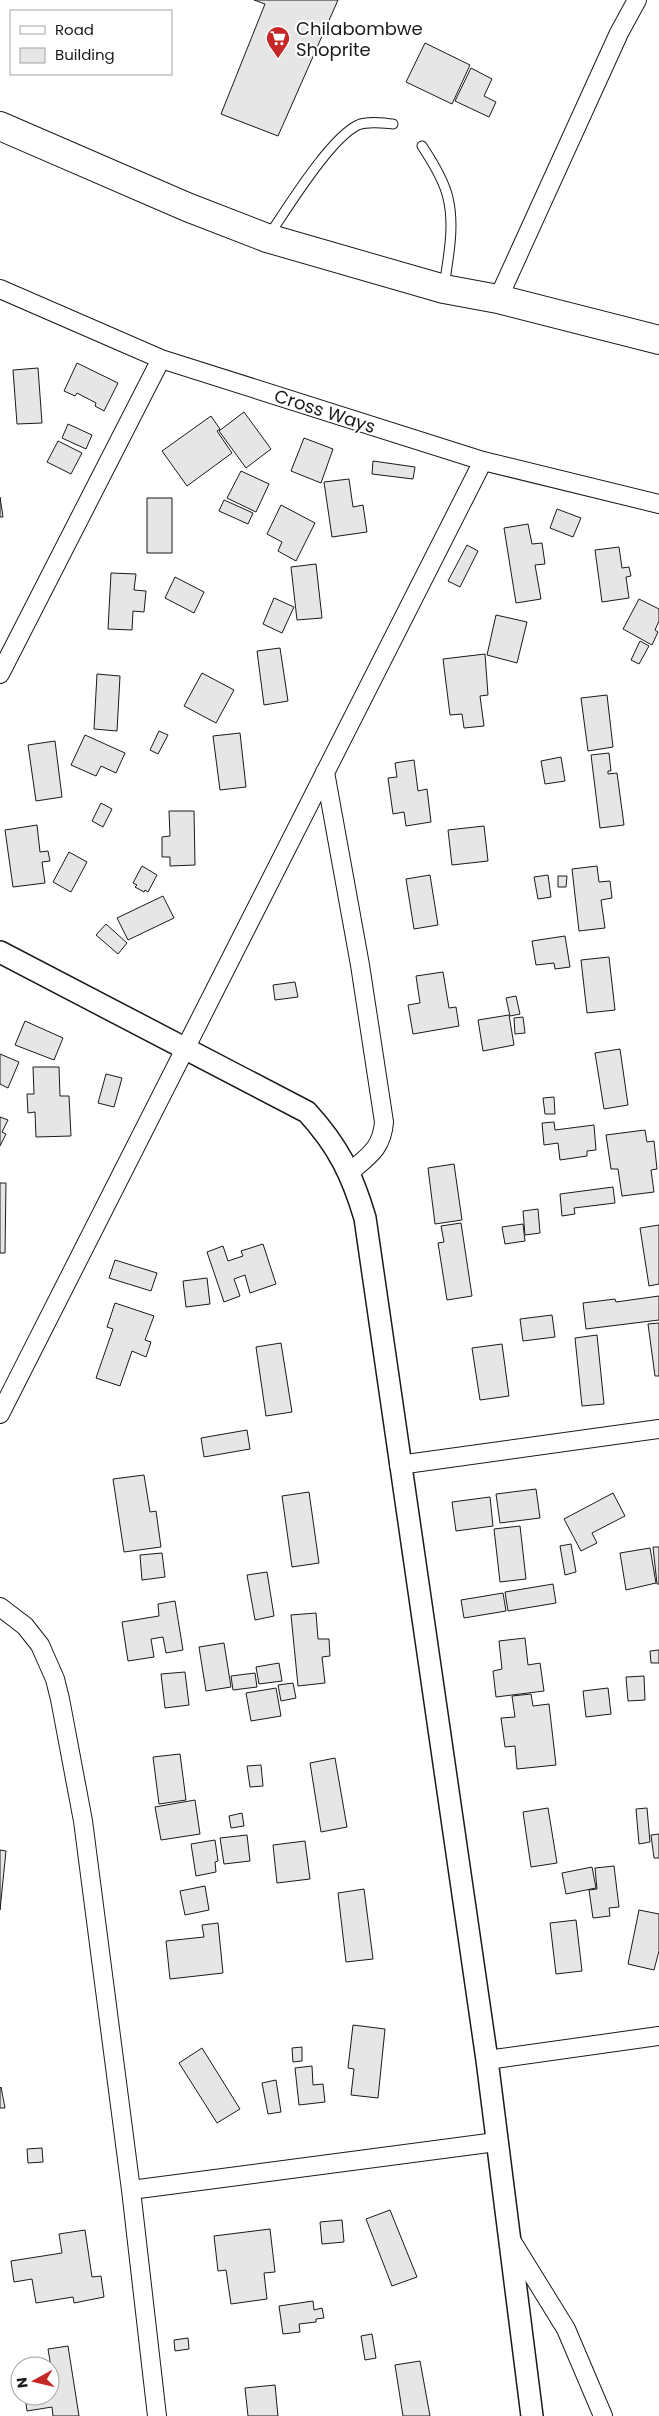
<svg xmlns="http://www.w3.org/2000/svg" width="659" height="2416" font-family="Poppins,sans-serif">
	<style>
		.building { fill: #e6e6e6; stroke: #1a1a1a }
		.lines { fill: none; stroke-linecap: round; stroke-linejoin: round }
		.service-casing { stroke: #1a1a1a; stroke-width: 11 }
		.minor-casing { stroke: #1a1a1a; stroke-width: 20 }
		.tertiary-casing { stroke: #1a1a1a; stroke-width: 24 }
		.trunk-casing { stroke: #1a1a1a; stroke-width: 30 }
		.service { stroke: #fff; stroke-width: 9 }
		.minor { stroke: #fff; stroke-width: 18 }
		.tertiary { stroke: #fff; stroke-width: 21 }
		.trunk { stroke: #fff; stroke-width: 28 }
		.labels { text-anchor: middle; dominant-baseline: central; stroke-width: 4; stroke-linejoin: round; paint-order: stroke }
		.poi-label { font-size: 18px; fill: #1a1a1a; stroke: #fff; text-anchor: start }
		.street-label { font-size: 18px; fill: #1a1a1a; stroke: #fff }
	</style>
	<rect width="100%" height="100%" fill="#fff"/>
	<!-- building -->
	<path class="building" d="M254 0H338L278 136 221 114 265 4Z
		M425 43 470 65 452 104 406 82Z
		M471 68 492 79 484 96 496 102 489 117 455 101Z
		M77 363 118 383 104 411 95 406 96 403 77 393 75 396 64 391Z
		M38 368 42 423 17 424 13 370Z
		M244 412 271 449 246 468 219 431Z
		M211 416 220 429 217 431 232 453 187 486 162 451Z
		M68 424 92 435 86 449 62 438Z
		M304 438 333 449 321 483 291 471Z
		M58 441 82 453 71 474 47 462Z
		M373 461 415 467 413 479 372 474Z
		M241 471 269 484 256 512 227 498Z
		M349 479 353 507 363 505 367 532 332 537 324 482Z
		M0 497 3 517H0Z
		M147 498H172V553H147Z
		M224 500 253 513 248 524 219 511Z
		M281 505 315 523 296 561 278 551 282 542 267 534Z
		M557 509 581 518 573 537 550 528Z
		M528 524 532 544 542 543 545 564 535 565 541 599 516 603 504 528Z
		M467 545 478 551 460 587 448 581Z
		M619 547 622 568 629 567 631 576 626 577 629 598 602 602 595 550Z
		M316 564 322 618 297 620 291 567Z
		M111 573 136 574 134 590 146 591 144 612 133 611 132 630 108 629Z
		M175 577 204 592 194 613 165 598Z
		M274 598 294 607 282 633 263 624Z
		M639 599 659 609V621L655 630 658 632 652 645 623 629Z
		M496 615 527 622 517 663 487 655Z
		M640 641 649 646 639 664 631 660Z
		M280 648 288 701 264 705 257 651Z
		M485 654 488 695 480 696 484 726 464 728 462 714 450 715 443 659Z
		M202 673 234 690 216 723 184 706Z
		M97 674 120 676 117 731 94 729Z
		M607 695 613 747 588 751 581 698Z
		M159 731 168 735 158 754 150 750Z
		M240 733 246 787 220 790 213 736Z
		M85 735 125 753 116 773 101 766 96 776 71 765Z
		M55 741 62 797 36 801 28 745Z
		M609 753 611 771H608V774L617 773 624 825 600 828 591 755Z
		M561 757 565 781 545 784 541 761Z
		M414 760 418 791 427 789 431 822 406 826 404 812 393 814 388 778 397 777 395 763Z
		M101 803 112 809 103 827 92 821Z
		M169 811H194L195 865 170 866V857H162V837L170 836Z
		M37 825 40 852 48 851 50 861 42 862 45 883 13 887 5 830Z
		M484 826 488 861 452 865 448 830Z
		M69 852 87 862 71 892 53 882Z
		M142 866 157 875 148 892 145 890 144 892 135 887 137 885 133 883Z
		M597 866 599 882 610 881 612 898 601 900 605 928 579 931 572 869Z
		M430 875 438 925 414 929 406 879Z
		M548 875 551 897 538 899 534 877Z
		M558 876H567L566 887H558Z
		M163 896 174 918 128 940 117 918Z
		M106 924 127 943 118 954 96 935Z
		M565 936 570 967 555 969 554 963 536 965 532 941Z
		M609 957 615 1010 587 1013 581 960Z
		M443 972 449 1008 456 1007 459 1026 413 1034 408 1005 420 1003 416 976Z
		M295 982 298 997 275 1000 273 985Z
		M516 996 520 1014 510 1016 506 998Z
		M509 1015 514 1045 483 1051 478 1020Z
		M523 1017 525 1033 515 1034 514 1018Z
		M25 1021 63 1038 54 1060 15 1045Z
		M620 1049 628 1105 604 1109 595 1053Z
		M0 1054 19 1062 8 1088 0 1084Z
		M33 1067H59L60 1096H69L71 1136 36 1137 35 1112 28 1113 27 1094H34Z
		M106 1074 122 1078 114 1107 98 1103Z
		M554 1097 555 1114H545L543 1098Z
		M0 1117 8 1120 2 1132 6 1134 0 1146Z
		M554 1122 555 1130 594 1125 596 1150 587 1151V1156L560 1160 558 1143 544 1145 542 1123Z
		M645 1130 647 1142 654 1141 657 1169 651 1170 654 1192 622 1196 618 1169H611L606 1135Z
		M454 1164 462 1220 435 1224 428 1168Z
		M0 1183H6L5 1253H0Z
		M613 1187 615 1203 574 1208 575 1214 562 1216 560 1194Z
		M538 1209 540 1233 525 1235 523 1211Z
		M461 1223 472 1296 447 1300 438 1243 444 1242 441 1226Z
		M523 1224 525 1241 505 1244 502 1227Z
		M659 1225V1284L649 1286 640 1228Z
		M263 1244 276 1284 250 1293 245 1275 234 1279 240 1296 224 1302 207 1252 223 1246 228 1261 243 1256 241 1251Z
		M115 1260 157 1273 151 1291 109 1278Z
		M207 1278 210 1304 186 1307 183 1281Z
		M659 1296V1320L586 1329 583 1303 615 1299 616 1302Z
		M115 1303 154 1316 145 1340 151 1342 146 1357 132 1351 120 1386 96 1378 113 1329 107 1327Z
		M552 1315 555 1337 523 1341 520 1319Z
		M659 1323V1376H655L648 1324Z
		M597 1335 604 1404 582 1406 575 1338Z
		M281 1343 292 1412 266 1416 256 1347Z
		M502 1344 509 1396 480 1400 472 1348Z
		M247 1430 250 1449 204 1457 201 1438Z
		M144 1475 150 1512 156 1511 161 1547 124 1552 113 1479Z
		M536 1489 540 1518 500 1523 496 1494Z
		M309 1492 319 1563 292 1567 282 1496Z
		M613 1493 625 1516 592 1533 597 1543 581 1551 564 1519Z
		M490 1497 493 1526 456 1531 452 1502Z
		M520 1526 526 1579 500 1582 494 1529Z
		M571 1544 576 1572 565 1575 560 1546Z
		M653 1547H659V1584H657Z
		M650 1548 656 1583 626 1590 620 1553Z
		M162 1553 165 1577 142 1580 140 1555Z
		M267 1572 274 1616 255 1620 247 1575Z
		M553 1584 556 1603 508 1611 505 1592Z
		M503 1593 506 1611 464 1618 461 1600Z
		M175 1601 183 1650 166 1653 163 1637 151 1639 154 1657 128 1661 122 1622 159 1616 158 1604Z
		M316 1613 318 1639H329L330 1656 322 1657 325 1683 298 1686 291 1615Z
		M525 1638 528 1665 540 1663 544 1691 496 1697 493 1671 502 1669 499 1641Z
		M224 1643 231 1687 206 1691 199 1647Z
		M659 1650V1663H651L650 1651Z
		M279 1663 282 1681 259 1684 256 1667Z
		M185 1672 189 1705 165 1708 161 1674Z
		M255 1673 257 1687 233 1690 231 1676Z
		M644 1676 645 1700 628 1701 626 1677Z
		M293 1683 296 1698 281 1701 278 1685Z
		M276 1688 281 1716 251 1721 246 1693Z
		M608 1688 611 1714 586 1717 583 1691Z
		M531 1694 533 1706 549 1704 556 1765 517 1769 515 1746 505 1747 501 1718 515 1717 512 1696Z
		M180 1754 186 1800 159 1804 153 1757Z
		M335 1758 347 1827 321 1832 310 1763Z
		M261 1765 263 1786 250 1787 247 1766Z
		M195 1800 200 1834 161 1840 155 1807Z
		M548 1808 557 1863 531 1867 523 1812Z
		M647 1808 650 1842 639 1844 636 1809Z
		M242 1813 244 1826 231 1828 229 1816Z
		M659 1834V1858H654L651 1835Z
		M247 1835 250 1861 224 1864 220 1838Z
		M215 1840 218 1861 215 1862 216 1872 196 1876 191 1844Z
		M305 1841 310 1879 277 1883 273 1845Z
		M0 1850 6 1851 0 1910Z
		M614 1866 619 1907 609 1908 610 1916 593 1918 589 1890 597 1889 595 1868Z
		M592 1867 596 1888 566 1894 562 1873Z
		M205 1886 209 1910 185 1915 180 1891Z
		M364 1889 373 1959 346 1962 338 1893Z
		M639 1910 659 1914V1951L654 1970 628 1964Z
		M576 1920 582 1971 556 1974 550 1923Z
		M218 1923 223 1973 170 1979 166 1941 204 1937 202 1925Z
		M353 2025 385 2029 378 2098 351 2095 354 2069 348 2068Z
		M302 2047V2061L293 2062 292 2048Z
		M202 2048 240 2109 217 2123 179 2063Z
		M312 2066 313 2085 323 2084 325 2102 299 2105 295 2068Z
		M276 2080 281 2112 268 2114 262 2083Z
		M1 2087 5 2108H0V2088Z
		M42 2148 43 2162 28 2163 27 2149Z
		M390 2210 417 2277 392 2286 366 2219Z
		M342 2220 344 2242 322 2244 320 2222Z
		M270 2229 275 2272 264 2273 267 2299 231 2304 226 2270 218 2271 214 2236Z
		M85 2230 92 2277 101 2276 104 2297 74 2303 73 2297 36 2303 32 2279 14 2282 11 2261 62 2253 59 2234Z
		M313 2301 314 2310 322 2308 324 2318 316 2319V2322L299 2324 300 2332 283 2334 279 2306Z
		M372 2334 376 2358 365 2360 361 2336Z
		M188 2338 189 2349 175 2351 174 2340Z
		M68 2346 79 2416H53L52 2407 27 2411 25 2396H50V2386L54 2385 48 2349Z
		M420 2361 430 2416H403L395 2365Z
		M275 2385 278 2416H248L245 2388Z"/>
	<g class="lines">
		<!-- service casing -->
		<g class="service-casing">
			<path id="service" d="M422 146C432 161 444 180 448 198 455 227 448 258 444 287
				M269 235C287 209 330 138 358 125 368 121 382 123 393 124"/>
		</g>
		<!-- minor casing -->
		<g class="minor-casing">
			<path id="minor" d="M0 289 161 359 483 461 659 504
				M498 299 619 33 637 0
				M0 674 161 359
				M325 772 360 965 384 1122C382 1149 368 1156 349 1173
				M0 1414 483 461
				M399 1465 659 1429
				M0 1607 25 1626 40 1645 55 1679 60 1699 83 1821 131 2190 157 2416
				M487 2060 659 2036
				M131 2190 496 2142
				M511 2240 566 2329 603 2416"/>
		</g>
		<!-- tertiary casing -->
		<g class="tertiary-casing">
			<path id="tertiary" d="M0 952 307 1112C338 1146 352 1174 365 1218L487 2060 532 2416"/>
		</g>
		<!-- trunk casing -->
		<g class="trunk-casing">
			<path id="trunk" d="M0 126 187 207 267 238 444 289 498 299 659 340"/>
		</g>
		<!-- service -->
		<use href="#service" class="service"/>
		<!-- minor -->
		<use href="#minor" class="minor"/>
		<!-- tertiary -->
		<use href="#tertiary" class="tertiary"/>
		<!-- trunk -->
		<use href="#trunk" class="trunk"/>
	</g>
	<!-- icons -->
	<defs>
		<g id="supermarket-pin" transform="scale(1.25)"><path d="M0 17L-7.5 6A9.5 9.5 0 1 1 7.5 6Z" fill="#c62828" stroke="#fff"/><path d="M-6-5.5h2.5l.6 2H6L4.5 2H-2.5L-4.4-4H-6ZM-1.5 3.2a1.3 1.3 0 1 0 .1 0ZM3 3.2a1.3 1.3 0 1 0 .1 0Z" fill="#fff"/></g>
	</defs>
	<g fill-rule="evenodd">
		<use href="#supermarket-pin" x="278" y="38"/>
	</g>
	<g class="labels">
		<!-- poi labels -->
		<g class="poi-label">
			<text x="296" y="28">Chilabombwe<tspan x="296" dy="21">Shoprite</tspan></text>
		</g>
		<!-- street labels -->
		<g class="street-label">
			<text transform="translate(325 411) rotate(18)">Cross Ways</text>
		</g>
	</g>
	<!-- legend -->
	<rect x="10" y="10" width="162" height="65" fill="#ffffff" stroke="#a3a3a3"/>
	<rect x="20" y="26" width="25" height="8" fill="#ffffff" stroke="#a3a3a3"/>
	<text x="55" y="35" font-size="15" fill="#1a1a1a">Road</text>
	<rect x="20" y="48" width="25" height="15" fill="#e6e6e6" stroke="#a3a3a3"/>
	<text x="55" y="60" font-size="15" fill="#1a1a1a">Building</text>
	<!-- north arrow -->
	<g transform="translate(35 2381) rotate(262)"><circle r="24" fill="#ffffff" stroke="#a3a3a3"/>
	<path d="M0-4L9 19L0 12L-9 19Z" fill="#c62828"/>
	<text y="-8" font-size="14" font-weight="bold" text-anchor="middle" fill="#1a1a1a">N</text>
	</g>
</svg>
